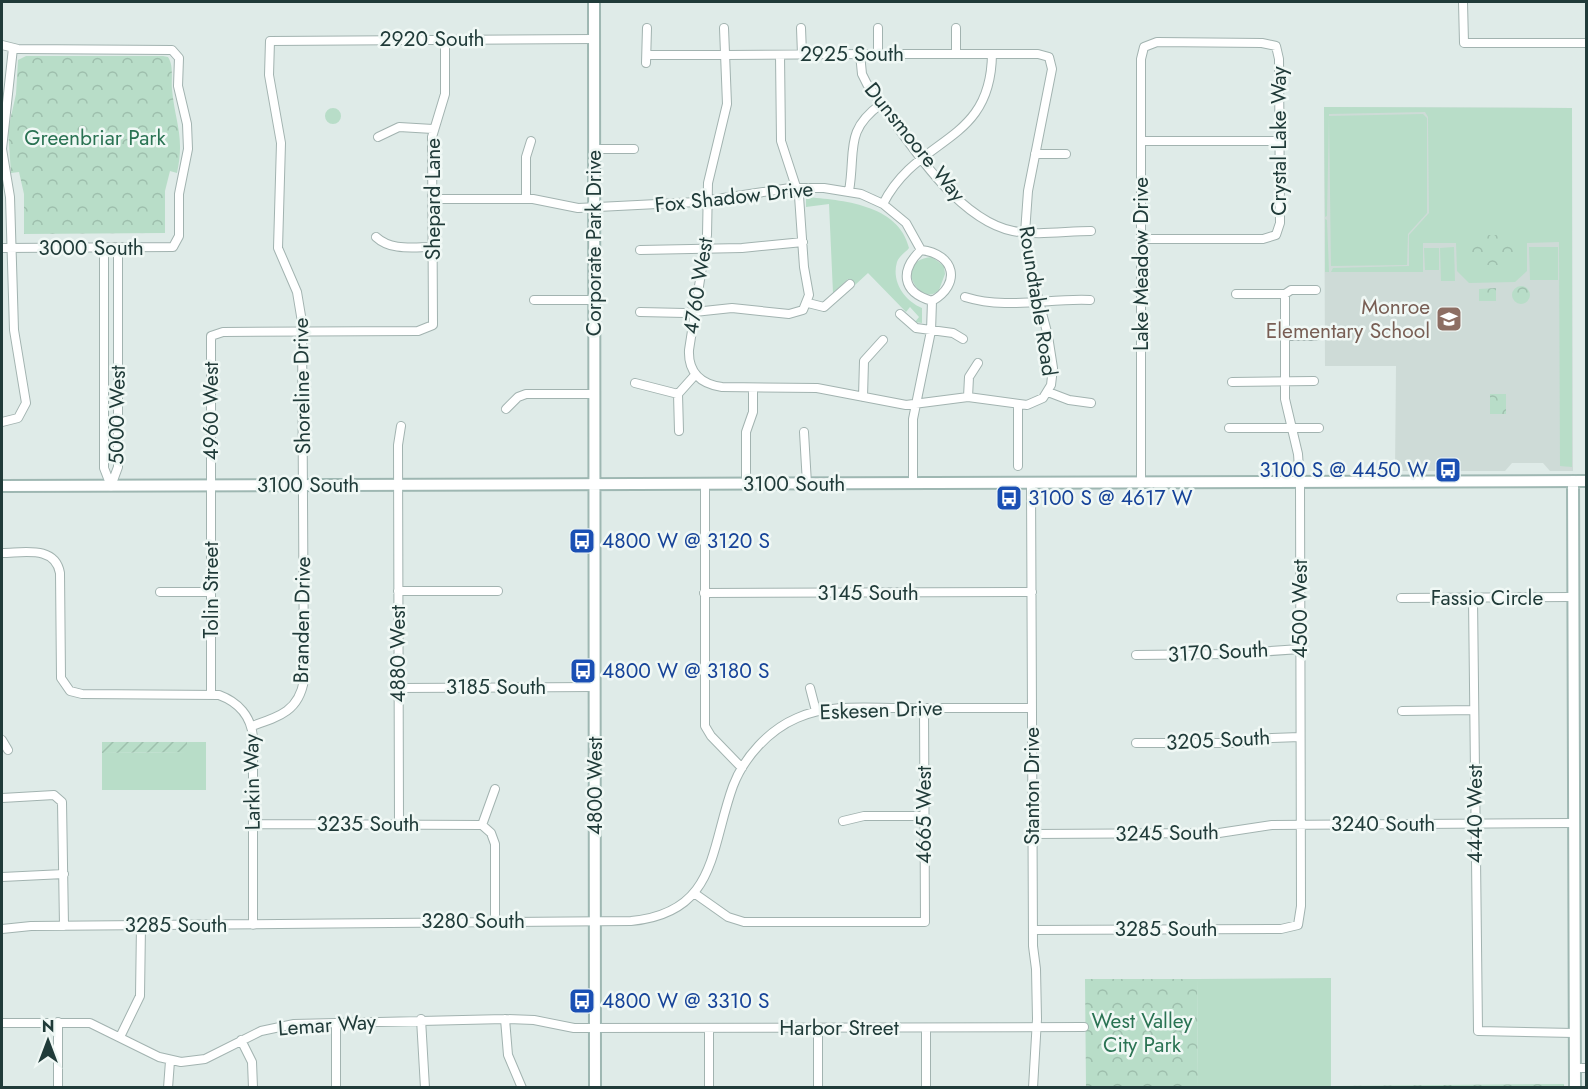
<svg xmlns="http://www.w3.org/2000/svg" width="1588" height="1089" font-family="Jost,sans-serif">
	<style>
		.built { fill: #cedbd7 }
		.grass { fill: #b8ddc8 }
		.forest { fill: url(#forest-crowns) }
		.garden { fill: url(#garden-furrows) }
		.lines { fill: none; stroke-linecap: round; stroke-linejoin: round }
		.street-casing { stroke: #a2b3b0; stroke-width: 10 }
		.secondary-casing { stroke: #9eb7b2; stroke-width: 14 }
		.street { stroke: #fff; stroke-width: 8 }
		.secondary { stroke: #fff; stroke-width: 10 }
		.labels { text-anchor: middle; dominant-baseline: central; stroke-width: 5; stroke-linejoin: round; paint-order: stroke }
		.street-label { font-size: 21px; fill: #203b39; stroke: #f0f8f5 }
		.park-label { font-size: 21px; fill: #2a7353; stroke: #f0f8f5 }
		.education-label { font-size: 21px; fill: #785e54; stroke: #f0f8f5; text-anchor: end }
		.transit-label { font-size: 21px; fill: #164399; stroke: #f0f8f5; text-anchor: start }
	</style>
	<defs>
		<pattern id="forest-crowns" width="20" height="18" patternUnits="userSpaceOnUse" patternTransform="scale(1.5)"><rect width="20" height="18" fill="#b8ddc8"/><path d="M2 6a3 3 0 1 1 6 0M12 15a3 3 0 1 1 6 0" fill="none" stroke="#9ebfad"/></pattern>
		<pattern id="garden-furrows" width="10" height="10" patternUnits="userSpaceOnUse" patternTransform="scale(1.5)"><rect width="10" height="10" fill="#b8ddc8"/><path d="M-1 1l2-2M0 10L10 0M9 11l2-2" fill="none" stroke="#9ebfad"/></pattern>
	</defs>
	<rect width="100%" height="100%" fill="#dfebe8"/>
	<!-- built -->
	<path class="built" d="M1324 107 1572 108 1573 471H1550L1543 463H1512L1505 471H1395L1396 366H1325Z"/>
	<!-- grass -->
	<path class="grass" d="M1324 107 1572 108V467L1560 466 1559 242 1527 243V271L1515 282 1469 283 1457 271 1456 243H1423V272H1331L1333 268 1409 266V235L1429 213 1428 117 1425 112 1329 114 1327 216 1325 217Z
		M325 116a8 8 0 1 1 16 0a8 8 0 1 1-16 0Z
		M1423 114 1427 118V213L1408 234 1407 265 1331 266 1329 116Z
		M806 197C841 200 899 204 909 248 906 252 899 256 897 262 891 282 905 301 922 308V323L915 322 919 317 910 307 906 312 868 273 855 285 848 279 833 293 829 204 806 207Z
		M1325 219 1327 220 1329 272H1325Z
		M1454 247 1455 281H1441L1440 248Z
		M1529 247H1558V280H1530Z
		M1424 248H1439V270H1425Z
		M932 257 944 266 945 274 939 290C927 302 913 288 911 275 912 262 920 258 932 257Z
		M187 742H206V790H102V753L187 752Z
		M1331 978V1087H1198L1197 979Z"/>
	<!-- forest -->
	<path class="forest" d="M163 56 168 57C174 66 171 79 172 89 175 123 185 136 177 173L170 171 165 191V233L24 234V194L19 172 11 173 8 130 16 94 18 60 26 56Z
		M1472 235H1516V265H1471Z
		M1512 295a9 9 0 1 1 18 0a9 9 0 1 1-18 0Z
		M1496 288V301H1479V289Z
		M1490 394H1506V414H1490Z
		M1085 979H1197L1198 1087H1086Z
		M1564 1084V1088L1331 1087V1086Z"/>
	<!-- garden -->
	<path class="garden" d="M102 742H187V752L102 753Z"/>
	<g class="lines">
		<!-- street casing -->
		<g class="street-casing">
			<path id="street" d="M1463 2 1464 43H1586
				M801 28 802 54
				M878 28V54
				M956 28V54
				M2 45 18 49 172 50 179 58 178 86 187 124 188 149 179 194V236L173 247 2 248
				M860 54 862 74 867 84C901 130 953 219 1013 231 1038 236 1066 231 1091 231
				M648 55H725C773 55 821 54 869 54H1038L1049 57 1052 69 1028 191 1025 233 1030 267 1048 336 1053 368 1051 385 1043 398 1027 405 968 397 906 405 817 388 722 387C700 384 688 372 689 350L707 235 708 183 727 104 724 28
				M646 63 647 28
				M378 137 399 127 433 129
				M1141 141H1280
				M594 149H634
				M1035 154H1066
				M849 191C856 150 844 131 881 104
				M433 199H533L578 208 697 202 790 188H824L861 194 883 204 906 223 921 250
				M526 199V157L531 141
				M883 204C918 135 991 145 992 54
				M376 237C391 251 413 247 433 247
				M1141 239H1263L1276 235 1280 223 1279 59 1276 46 1262 43 1157 42 1144 47 1141 59V483
				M104 248V468L111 486
				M640 250 742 248 803 242
				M921 250C955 254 962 284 932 301 901 292 900 270 921 250Z
				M1236 294H1285L1291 290H1316
				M965 297C1007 310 1047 298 1090 300
				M534 300H594
				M808 303 824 307 850 284
				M640 312 685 313 732 308 789 314 803 310 809 295 804 267 799 196 781 141 780 55
				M900 314 916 328 953 333 963 339
				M1284 336H1315
				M1232 382 1314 381
				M635 383 678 394
				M1048 392 1069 400 1091 403
				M863 397 864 361 883 340
				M968 397 969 377 978 363
				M1018 404V466
				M506 409 518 397 526 394H594
				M2 422 18 418 26 403 14 330 10 197 2 149 13 48
				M1229 428H1319
				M679 431 678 394 695 375
				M804 432 807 484
				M913 483V419L931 331 932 301
				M1031 483 1033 946 1036 969 1037 1019 1033 1088
				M705 484V726L711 736 742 768
				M746 484V432L753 412V389
				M111 486 118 467V248
				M2 553C23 553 55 545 60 573L61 678 70 691 82 694 219 695C238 702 251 716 253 737V925
				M398 591H498
				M160 592H211
				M704 593 1032 592
				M1401 598 1573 597
				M1473 598 1478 1031 1574 1033
				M1136 655 1229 654 1300 649
				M398 688 594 687
				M810 688 816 711
				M211 694V336L223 332 418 331 433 325 432 137 445 94V39
				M1402 711 1474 710
				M252 726C279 717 299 711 304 680L302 322 297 292 278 248 281 143 269 75 270 41 594 39
				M2 740 8 750
				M1136 743H1232L1272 738 1300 737
				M495 789 482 825 491 833 495 844V921
				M2 798 54 795 62 802 64 926
				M843 821 864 816H924
				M253 824 482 825
				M399 824 398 445 401 426
				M1032 834 1219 833 1272 825 1574 823
				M2 877 64 874
				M694 893 728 917 744 922H925L924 708
				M2 929 31 926C231 924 431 923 631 921 717 913 710 849 733 786 744 757 769 730 797 718 829 704 866 708 900 708 944 708 988 708 1032 708
				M1033 930 1281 929 1298 925 1301 906 1300 482 1298 454 1285 399V294
				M421 1019 425 1088
				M505 1019 508 1055 522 1088
				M58 1022V1088
				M2 1023H90L159 1057 181 1062 205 1059 261 1031 294 1024 505 1019 534 1020 574 1028 1084 1027
				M336 1023V1088
				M709 1028V1088
				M818 1028V1088
				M926 1028V1088
				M120 1037 140 996 141 925
				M241 1040 252 1062 253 1088
				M1575 1068H1586
				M168 1088 170 1061"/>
		</g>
		<!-- secondary casing -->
		<g class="secondary-casing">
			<path id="secondary" d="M594 2 595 1088
				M1573 481 1575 1088
				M2 486 1586 481"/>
		</g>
		<!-- street -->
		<use href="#street" class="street"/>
		<!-- secondary -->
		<use href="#secondary" class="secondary"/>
	</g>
	<!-- icons -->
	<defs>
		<g id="school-square" transform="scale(1.35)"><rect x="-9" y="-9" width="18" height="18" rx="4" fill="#8d6e63" stroke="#f0f8f5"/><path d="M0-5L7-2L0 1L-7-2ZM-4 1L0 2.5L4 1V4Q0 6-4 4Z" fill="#fff"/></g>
		<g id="bus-square" transform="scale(1.35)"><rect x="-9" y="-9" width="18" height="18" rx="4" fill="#1a4fb4" stroke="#f0f8f5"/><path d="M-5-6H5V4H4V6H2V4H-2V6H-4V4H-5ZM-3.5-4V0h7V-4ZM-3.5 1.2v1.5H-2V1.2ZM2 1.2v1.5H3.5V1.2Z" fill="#fff"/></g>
	</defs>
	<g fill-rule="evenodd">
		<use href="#school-square" x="1449" y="319"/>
		<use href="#bus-square" x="1448" y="470"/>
		<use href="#bus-square" x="1009" y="498"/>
		<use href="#bus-square" x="582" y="541"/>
		<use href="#bus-square" x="583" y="671"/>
		<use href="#bus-square" x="582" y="1001"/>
	</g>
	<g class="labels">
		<!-- street labels -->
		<g class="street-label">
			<text x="432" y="39">2920 South</text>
			<text x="852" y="54">2925 South</text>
			<text transform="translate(1279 141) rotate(-90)">Crystal Lake Way</text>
			<text transform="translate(915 142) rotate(51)">Dunsmoore Way</text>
			<text transform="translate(734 197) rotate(-6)">Fox Shadow Drive</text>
			<text transform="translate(433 199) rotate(-90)">Shepard Lane</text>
			<text transform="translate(594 243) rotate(-90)">Corporate Park Drive</text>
			<text x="91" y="248">3000 South</text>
			<text transform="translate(1141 264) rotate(-90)">Lake Meadow Drive</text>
			<text transform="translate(698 286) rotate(-81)">4760 West</text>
			<text transform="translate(1038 301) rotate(81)">Roundtable Road</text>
			<text transform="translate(302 386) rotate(-91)">Shoreline Drive</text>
			<text transform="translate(211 411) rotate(-90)">4960 West</text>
			<text transform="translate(117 415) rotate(-89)">5000 West</text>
			<text x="794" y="484">3100 South</text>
			<text x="308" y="485">3100 South</text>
			<text transform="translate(211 590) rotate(-90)">Tolin Street</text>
			<text x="868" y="593">3145 South</text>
			<text x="1487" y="598">Fassio Circle</text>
			<text transform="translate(1300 609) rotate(-90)">4500 West</text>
			<text transform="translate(302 620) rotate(-89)">Branden Drive</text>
			<text transform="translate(1218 652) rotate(-3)">3170 South</text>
			<text transform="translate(398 654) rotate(-90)">4880 West</text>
			<text x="496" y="687">3185 South</text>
			<text transform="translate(881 710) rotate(-2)">Eskesen Drive</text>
			<text transform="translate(1218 740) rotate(-3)">3205 South</text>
			<text transform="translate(252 782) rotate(-91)">Larkin Way</text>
			<text transform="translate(595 786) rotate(-90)">4800 West</text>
			<text transform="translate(1032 786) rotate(-90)">Stanton Drive</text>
			<text transform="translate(1475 814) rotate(-90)">4440 West</text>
			<text transform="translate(924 815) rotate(-90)">4665 West</text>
			<text x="368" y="824">3235 South</text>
			<text x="1383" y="824">3240 South</text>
			<text transform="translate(1167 833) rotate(-1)">3245 South</text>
			<text x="473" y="921">3280 South</text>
			<text x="176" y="925">3285 South</text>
			<text x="1166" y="929">3285 South</text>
			<text transform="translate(327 1025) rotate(-4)">Lemar Way</text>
			<text x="839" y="1028">Harbor Street</text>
		</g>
		<!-- park labels -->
		<g class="park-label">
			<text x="95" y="138">Greenbriar Park</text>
			<text x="1142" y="1021">West Valley<tspan x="1142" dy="24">City Park</tspan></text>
		</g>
		<!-- education labels -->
		<g class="education-label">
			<text x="1430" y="307">Monroe<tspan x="1430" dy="24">Elementary School</tspan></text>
		</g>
		<!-- transit labels -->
		<g class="transit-label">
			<text x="1428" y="470" text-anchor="end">3100 S @ 4450 W</text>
			<text x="1028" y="498">3100 S @ 4617 W</text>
			<text x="602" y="541">4800 W @ 3120 S</text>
			<text x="602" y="671">4800 W @ 3180 S</text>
			<text x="602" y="1001">4800 W @ 3310 S</text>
		</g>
	</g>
	<!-- border -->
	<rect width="1588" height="1089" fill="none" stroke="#203b39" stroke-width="6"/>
	<!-- north arrow -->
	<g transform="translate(48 1041)" stroke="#f0f8f5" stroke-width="4.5" paint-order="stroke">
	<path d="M0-4.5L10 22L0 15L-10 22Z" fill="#203b39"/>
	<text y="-9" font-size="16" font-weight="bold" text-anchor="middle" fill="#203b39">N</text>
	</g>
</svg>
